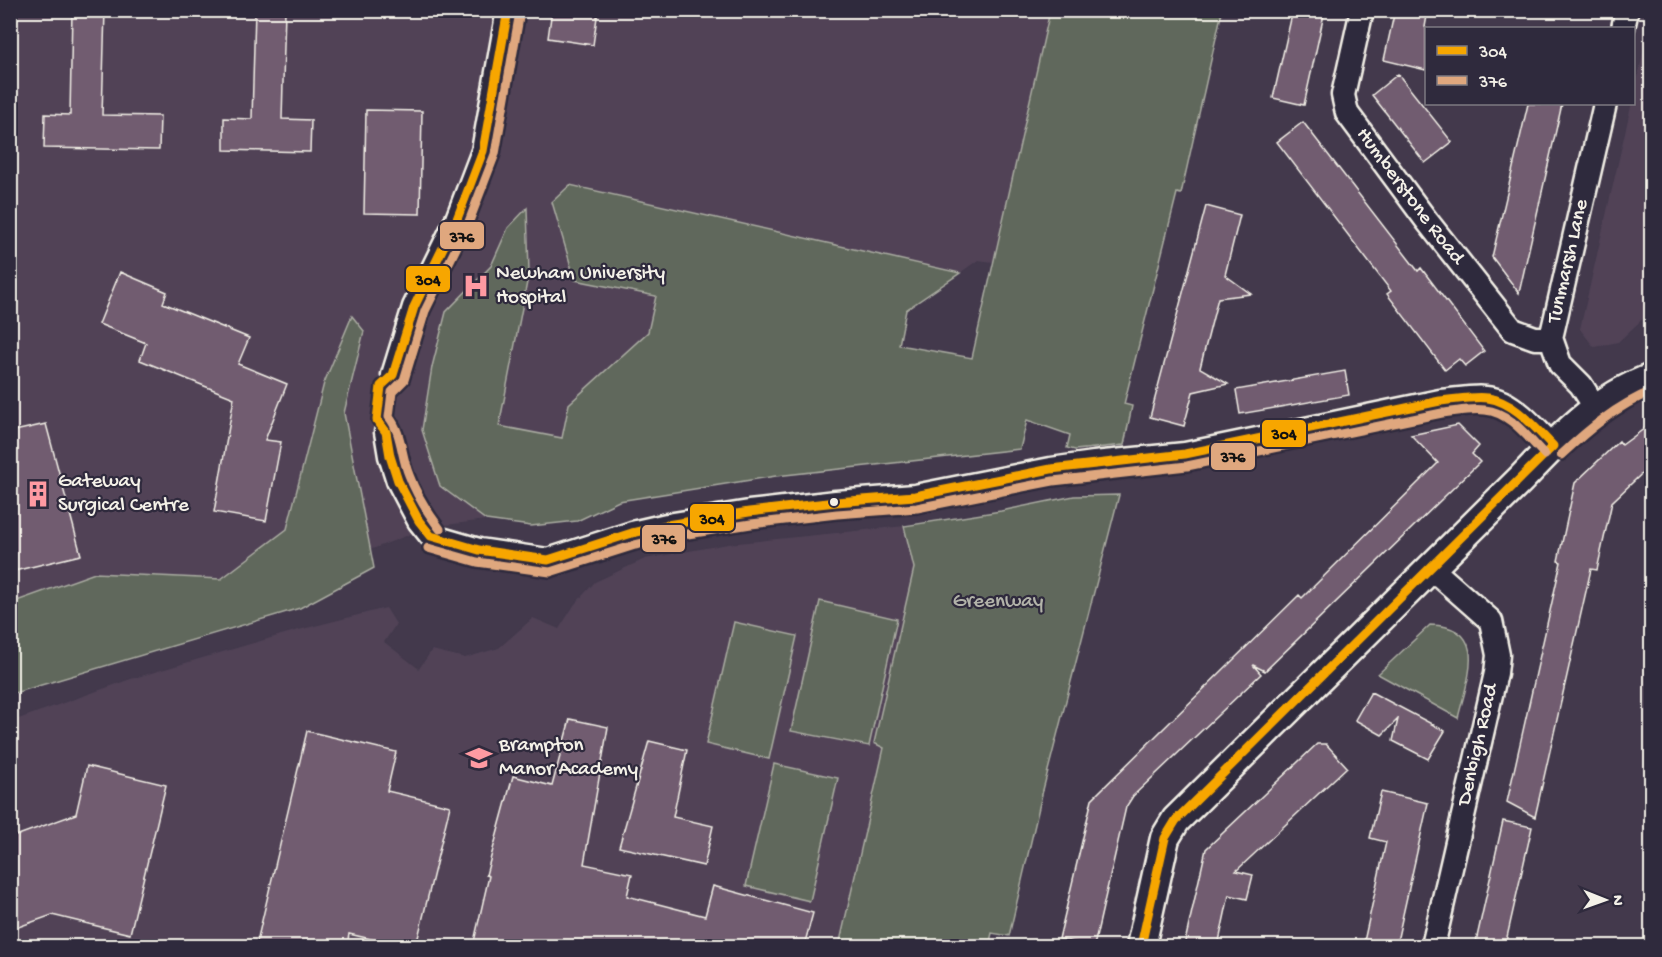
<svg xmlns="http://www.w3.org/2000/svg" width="1662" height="957" font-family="'Gochi Hand',sans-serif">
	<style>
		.built { fill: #514357 }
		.green { fill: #61685b; stroke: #aaaca2; stroke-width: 1.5 }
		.building { fill: #715b70; stroke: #f4f1e8; stroke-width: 1.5 }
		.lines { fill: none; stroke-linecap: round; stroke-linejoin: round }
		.minor-casing { stroke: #f4f1e8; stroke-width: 27 }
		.tertiary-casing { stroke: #f4f1e8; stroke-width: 33 }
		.minor { stroke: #2f2a3d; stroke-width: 22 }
		.tertiary { stroke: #2f2a3d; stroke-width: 28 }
		.bus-1-casing { stroke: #2f2a3d; stroke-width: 14 }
		.bus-2-casing { stroke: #2f2a3d; stroke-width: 14 }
		.bus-1 { stroke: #f7a600; stroke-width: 9 }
		.bus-2 { stroke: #dfa77e; stroke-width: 9 }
		.bus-dot { fill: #f4f1e8; stroke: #2f2a3d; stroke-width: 2 }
		.labels { text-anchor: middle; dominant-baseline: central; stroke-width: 4.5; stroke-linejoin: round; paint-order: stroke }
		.street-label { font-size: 21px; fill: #f4f1e8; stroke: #2f2a3d }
		.poi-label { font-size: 21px; fill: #f4f1e8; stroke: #2f2a3d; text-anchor: start }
		.park-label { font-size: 21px; fill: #b2b3a9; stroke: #2f2a3d }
		.line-badge { stroke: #2f2a3d; stroke-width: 2 }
		.pale-badge-label { font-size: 16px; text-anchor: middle; font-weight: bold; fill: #111 }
	</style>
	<rect width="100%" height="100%" fill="#43394c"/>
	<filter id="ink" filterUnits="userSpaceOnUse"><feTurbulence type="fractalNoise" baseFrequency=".0167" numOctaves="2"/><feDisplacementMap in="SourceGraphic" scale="12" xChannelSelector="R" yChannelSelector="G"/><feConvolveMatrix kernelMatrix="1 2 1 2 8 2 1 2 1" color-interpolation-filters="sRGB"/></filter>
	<g filter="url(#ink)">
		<!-- built -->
		<path class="built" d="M11 11H1050L993 262 978 260 906 311 899 346 972 358 776 476 619 501 577 521 531 526 486 520 429 527 287 582 95 573 11 603Z
			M1651 19V311L1618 342 1594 347 1580 329Z
			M1001 511 905 946H11L10 722 131 679 295 631 386 608 396 624 384 642 419 669 432 650 465 658 499 648 533 618 559 629 575 604 595 582 645 559 728 544 915 525Z"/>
		<!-- green -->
		<path class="green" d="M1050 11H1222L1181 194 1177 193 1124 404 1132 406 1124 445 1075 450 1067 448 1070 435 1027 420 1020 449 776 476 619 501 577 521 531 526 486 520 440 486 422 430 432 367 446 312 491 266 508 228 527 208 529 272 499 426 562 438 569 404 648 332 656 296 575 280 552 202 570 185 960 273 906 310 899 345 972 358Z
			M352 316 364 331 344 413 374 568 300 608 11 694V603L95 573 221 579 287 529 324 383Z
			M1119 495 1043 790 1009 936 992 933 989 946H839L884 748 874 743 914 568 904 526 1001 511 1074 496Z
			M820 601 897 619 869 746 791 731Z
			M734 622 797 636 769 759 706 744Z
			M1430 625C1491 626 1467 680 1458 718L1378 674Z
			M774 764 838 778 810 901 746 886Z"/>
		<!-- building -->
		<path class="building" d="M72 10H105L102 115 160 116 159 150 44 148 45 114 70 115Z
			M255 10H285L282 119 311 120 310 152 224 150V118L252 119Z
			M552 10H598L593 45 548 38Z
			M1293 10H1325L1304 105 1273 98Z
			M1395 10H1428L1425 27 1426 28V70L1384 60Z
			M1398 74 1452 142 1425 163 1372 95Z
			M1528 104H1562L1519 293 1492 257Z
			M366 110 422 111 420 214 364 213Z
			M1303 122 1418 271 1421 268 1484 351 1465 366 1459 359 1445 370 1387 294 1391 291 1277 142Z
			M1206 206 1240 215 1225 275 1251 294 1218 298 1200 368 1228 384 1193 392 1184 426 1150 417Z
			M120 272 167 292 163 303 249 338 238 364 287 384 265 440 281 442 266 521 214 512 234 398 140 360 146 343 99 324Z
			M1345 371 1349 395 1240 414 1236 390Z
			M1652 423V464L1612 502 1597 570 1591 569 1535 817 1507 802 1561 562 1558 561 1575 483 1619 441 1622 445Z
			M46 424 81 555 10 572V432Z
			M1458 425 1479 446 1472 454 1480 462 1265 671 1253 665 1261 674 1133 796 1126 807 1094 946 1059 939 1092 799 1299 595 1302 598 1438 463 1411 435Z
			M1371 692 1445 731 1428 759 1393 741 1398 719 1382 735 1355 720Z
			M570 719 608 727 584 864 632 874 627 896 705 916 713 886 813 913 804 946H473L489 876 486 875 513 776 552 786Z
			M307 731 396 752 387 791 450 806 416 946H401L349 934 347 946H256Z
			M649 741 687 750 673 817 713 826 704 866 619 847Z
			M1317 744H1326L1347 767 1236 871 1253 875 1247 899 1229 895 1218 946H1184L1206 849Z
			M87 766 166 785 130 934 52 915 10 930V838L76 814Z
			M1381 792 1428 803 1396 946H1363L1386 842 1370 838Z
			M1503 821 1532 827 1505 946H1475Z"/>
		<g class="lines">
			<!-- minor casing -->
			<g class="minor-casing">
				<g id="minor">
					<path id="s1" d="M1362 10 1343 95 1347 113 1427 221 1513 330 1535 338H1551"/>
					<path d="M1623 28 1627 10"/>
					<path d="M393 375 414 307 457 219 483 151 508 10"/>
					<path id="s2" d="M1595 407 1581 385 1560 364 1551 338 1605 104"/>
					<path d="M386 432 390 456 398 481 419 521 431 536 479 550 548 560 632 533 667 525 749 512 836 502 915 496 1051 469 1094 463 1185 454 1440 401C1458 400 1484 393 1502 402 1521 411 1537 431 1553 446"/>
					<path d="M1431 568 1491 621 1498 655 1496 673 1433 946"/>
				</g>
			</g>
			<!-- tertiary casing -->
			<g class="tertiary-casing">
				<path id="tertiary" d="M1141 946 1165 838 1176 820 1521 479C1560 438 1597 398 1652 378"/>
			</g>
			<!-- minor -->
			<use href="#minor" class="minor"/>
			<!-- tertiary -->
			<use href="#tertiary" class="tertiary"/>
			<!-- bus-1 casing -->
			<g class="bus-1-casing">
				<path id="bus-1" d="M431 536 479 550 548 560 632 533 667 525 749 512 836 502 915 496 1051 469 1185 454 1440 401C1456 400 1472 396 1488 398 1515 402 1535 428 1553 446
					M431 536 419 521 398 481 390 456 386 432 377 420 381 386 393 375 414 307 457 219 483 151 508 10
					M1141 946 1165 838 1176 820 1553 446"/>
			</g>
			<!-- bus-2 casing -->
			<g class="bus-2-casing">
				<path id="bus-2" d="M1561 455C1589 429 1616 406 1652 391
					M440 529C428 513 416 494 409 475 401 456 402 433 389 417L392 392 404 380 425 311 468 224 495 154 520 12
					M428 548 477 562 550 572 635 545 669 537 751 524 837 514 917 508 1053 481 1187 466 1442 413C1456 412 1470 408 1485 410 1510 412 1528 438 1545 455"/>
			</g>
			<!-- bus-1 -->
			<use href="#bus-1" class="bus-1"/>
			<!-- bus-2 -->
			<use href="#bus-2" class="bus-2"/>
		</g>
	</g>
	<!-- icons -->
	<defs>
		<g id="hospital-bare" transform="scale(2.07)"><path d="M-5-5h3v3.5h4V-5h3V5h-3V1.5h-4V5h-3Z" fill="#ff9aa2" stroke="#2f2a3d" stroke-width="2.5" paint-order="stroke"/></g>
		<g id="building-bare" transform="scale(2.07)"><path d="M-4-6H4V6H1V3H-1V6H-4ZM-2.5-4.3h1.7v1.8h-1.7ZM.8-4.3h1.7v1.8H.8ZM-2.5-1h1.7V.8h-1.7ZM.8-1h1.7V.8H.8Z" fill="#ff9aa2" stroke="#2f2a3d" stroke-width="2.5" paint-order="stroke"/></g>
		<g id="school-bare" transform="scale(2.07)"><path d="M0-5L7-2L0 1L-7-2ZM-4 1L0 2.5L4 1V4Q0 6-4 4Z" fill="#ff9aa2" stroke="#2f2a3d" stroke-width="2.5" paint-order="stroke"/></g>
	</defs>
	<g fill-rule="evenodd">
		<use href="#hospital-bare" x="476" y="286"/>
		<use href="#building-bare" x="38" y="494"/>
		<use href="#school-bare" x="479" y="758"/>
	</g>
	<!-- markers -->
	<circle class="bus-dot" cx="834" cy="502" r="5"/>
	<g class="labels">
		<!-- street labels -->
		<g class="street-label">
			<text stroke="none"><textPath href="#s1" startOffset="210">Humberstone Road</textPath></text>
			<text stroke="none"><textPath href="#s2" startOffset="162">Tunmarsh Lane</textPath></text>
			<text transform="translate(1479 745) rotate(-77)">Denbigh Road</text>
		</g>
		<!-- poi labels -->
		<g class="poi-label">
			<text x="496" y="274">Newham University<tspan x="496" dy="24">Hospital</tspan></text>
			<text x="58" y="482">Gateway<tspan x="58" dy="24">Surgical Centre</tspan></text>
			<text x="499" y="746">Brampton<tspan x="499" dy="24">Manor Academy</tspan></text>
		</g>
		<!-- park labels -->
		<g class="park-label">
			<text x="998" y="602">Greenway</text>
		</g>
	</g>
	<g class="line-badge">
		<rect x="439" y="221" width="46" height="29" rx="6" fill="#dfa77e"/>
		<rect x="405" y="265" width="46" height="28" rx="6" fill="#f7a600"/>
		<rect x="1261" y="419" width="46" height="29" rx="6" fill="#f7a600"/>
		<rect x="1210" y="442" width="46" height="29" rx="6" fill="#dfa77e"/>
		<rect x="689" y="503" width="46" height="29" rx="6" fill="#f7a600"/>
		<rect x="641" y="524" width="45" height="29" rx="6" fill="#dfa77e"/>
	</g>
	<g class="pale-badge-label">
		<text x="462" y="242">376</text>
		<text x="428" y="285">304</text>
		<text x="1284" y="439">304</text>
		<text x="1233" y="462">376</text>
		<text x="712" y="524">304</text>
		<text x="664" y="544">376</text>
	</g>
	<!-- margin -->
	<rect width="1662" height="957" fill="none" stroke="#2f2a3d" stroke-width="36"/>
	<rect x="18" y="18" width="1626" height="921" fill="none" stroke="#f4f1e8" stroke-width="2" filter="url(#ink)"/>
	<!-- legend -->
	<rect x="1425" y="27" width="210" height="78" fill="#2f2a3d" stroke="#7e7a81" stroke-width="1.5"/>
	<rect x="1437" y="46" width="30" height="9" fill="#f7a600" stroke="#7e7a81" stroke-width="1.5"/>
	<text x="1479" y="57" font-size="18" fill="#f4f1e8">304</text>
	<rect x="1437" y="76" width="30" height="9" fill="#dfa77e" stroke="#7e7a81" stroke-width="1.5"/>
	<text x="1479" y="87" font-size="18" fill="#f4f1e8">376</text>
	<!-- north arrow -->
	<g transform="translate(1605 900) rotate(91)" stroke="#2f2a3d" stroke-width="4.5" paint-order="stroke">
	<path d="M0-4.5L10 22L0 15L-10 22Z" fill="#f4f1e8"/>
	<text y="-9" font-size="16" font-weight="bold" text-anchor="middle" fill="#f4f1e8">N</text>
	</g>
</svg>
